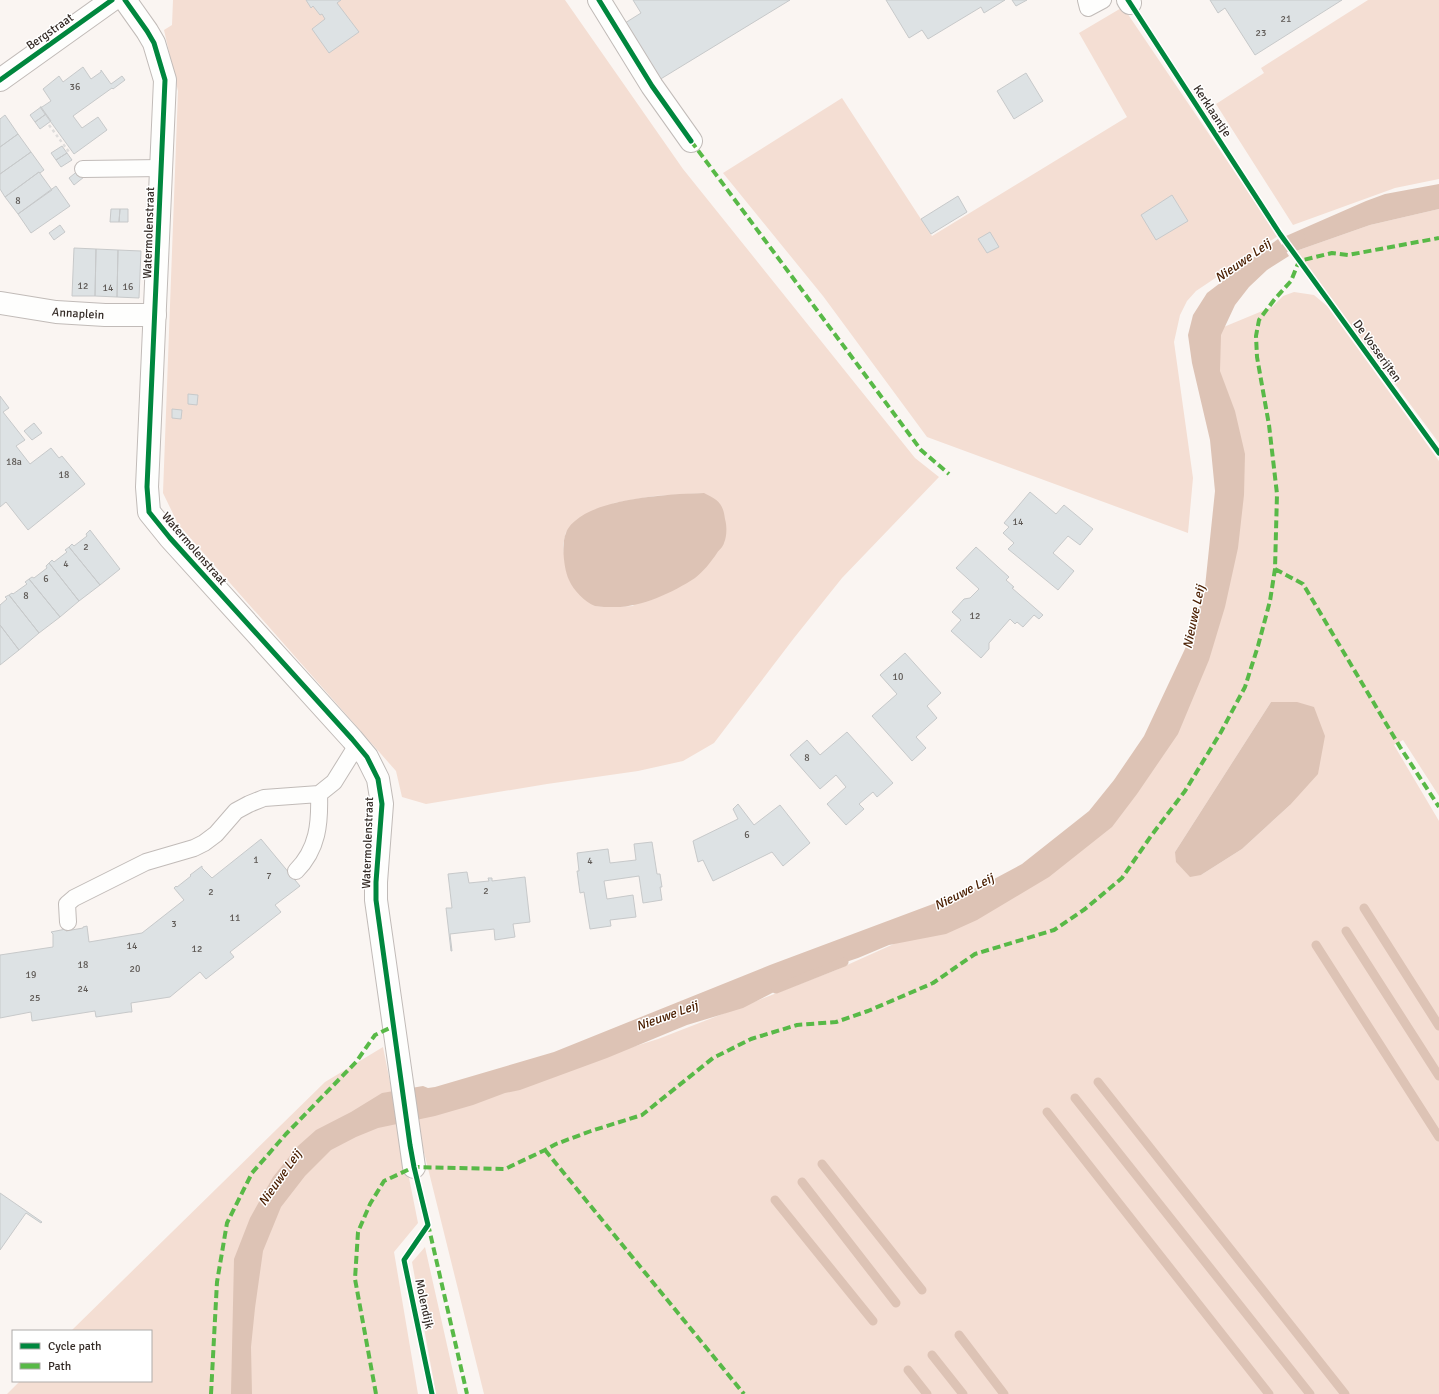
<svg xmlns="http://www.w3.org/2000/svg" width="1439" height="1394" font-family="Signika,sans-serif">
	<style>
		.green { fill: #f4ded3; fill-rule: evenodd }
		.water { fill: #ddc3b5 }
		.lines { fill: none; stroke-linecap: round; stroke-linejoin: round }
		.stream { stroke: #ddc3b5; stroke-width: 9 }
		.building { fill: #dde2e4; stroke: #c7c9ca }
		.service-casing { stroke: #c1bbb8; stroke-width: 18 }
		.minor-casing { stroke: #c1bbb8; stroke-width: 24 }
		.tertiary-casing { stroke: #c1bbb8; stroke-width: 24 }
		.path { stroke: #dfdddc; stroke-width: 2.5; stroke-dasharray: 3 3; stroke-linecap: butt }
		.service { stroke: #fefefd; stroke-width: 16 }
		.minor { stroke: #fefefd; stroke-width: 22 }
		.tertiary { stroke: #fefefd; stroke-width: 22 }
		.quiet { stroke: #58b947; stroke-width: 4; stroke-dasharray: 8 4; stroke-linecap: butt }
		.cycleway-casing { stroke: #fff; stroke-width: 8 }
		.cycleway { stroke: #00873e; stroke-width: 5 }
		.labels { text-anchor: middle; dominant-baseline: central; stroke-width: 3; stroke-linejoin: round; paint-order: stroke }
		.number-label { font-size: 10px; fill: #5f5a56 }
		.street-label { font-size: 12px; fill: #352c27; stroke: #fff }
		.water-label { font-size: 13px; font-style: italic; fill: #4c2003; stroke: #fff }
	</style>
	<rect width="100%" height="100%" fill="#faf5f2"/>
	<!-- green -->
	<path class="green" d="M173 0H565L683 169 915 458 939 477 842 578 794 638 714 743 683 761 638 771 547 784 426 804 402 797 396 771 178 524 163 493 178 91 164 30 172 25ZM704 493 633 606 614 607 595 606 565 563 563 545 566 532 614 503 654 496Z
		M1368 0H1439V179L1395 188 1293 225 1216 104 1264 73 1261 68Z
		M1123 7 1278 236 1196 291 1187 301 1180 315 1174 342 1193 478 1188 533 927 437 823 296 723 173 842 98 932 236 1127 117 1079 33Z
		M1439 209V443L1296 251 1370 225Z
		M1294 292 1314 295 1327 306 1439 461V796L1403 740 1394 745 1439 821V1394H484L414 1112 511 1085 658 1039 836 970 976 907 1143 770 1229 535 1214 331 1272 307 1283 296ZM1271 702 1290 805 1242 849 1201 875 1175 852Z
		M383 1047 418 1223 394 1252 418 1394H7L20 1381H151V1331H71L325 1082Z
		M425 1247 458 1394H436L412 1262Z"/>
	<!-- water -->
	<path class="water" d="M1439 184V209L1370 225 1296 251 1286 236 1366 201 1385 194Z
		M1278 239 1289 256 1267 270 1249 287 1235 305 1221 335 1220 371 1235 411 1245 454 1244 495 1238 548 1225 607 1209 660 1178 734 1137 794 1112 827 1049 877 977 920 946 934 889 945 858 958 807 975 743 1008 687 1025 607 1058 520 1090 505 1093 473 1105 435 1116 378 1128 356 1137 331 1150 305 1176 281 1207 263 1251 255 1308 251 1347 252 1394H231L234 1259 250 1218 273 1177 298 1146 316 1130 351 1112 382 1093 423 1086 428 1088 435 1087 554 1052 770 965 981 886 1022 864 1089 811 1114 780 1144 736 1191 636 1205 587 1215 491 1210 440 1192 363 1188 335 1193 315 1207 293Z
		M704 493C718 500 723 503 725 519 727 526 727 536 724 543 723 547 719 550 717 553 711 562 703 572 695 578 672 593 640 608 613 607 608 607 600 607 595 606 585 602 573 590 569 580 564 570 561 544 566 533 567 529 572 523 575 521 600 498 670 494 704 493Z
		M1271 702H1297L1314 707 1325 736 1318 774 1290 805 1242 849 1201 875 1190 877 1176 862 1175 852Z"/>
	<g class="lines">
		<!-- stream -->
		<path class="stream" d="M1275 255 1301 237
			M1364 908 1439 1026
			M1346 931 1439 1076
			M1316 945 1439 1137
			M776 989 844 962
			M1098 1082 1345 1394
			M1075 1098 1310 1394
			M1047 1112 1269 1394
			M822 1164 922 1290
			M802 1182 896 1303
			M775 1200 873 1321
			M959 1335 1004 1394
			M932 1355 963 1394
			M908 1370 927 1394"/>
	</g>
	<!-- building -->
	<path class="building" d="M306 0H341L337 3 359 32 329 53 312 29 325 19 322 14 320 15 313 6 311 8Z
		M633 0H790L659 80 625 23 641 13Z
		M886 0H1005L984 13 981 7 928 39 922 30 909 38Z
		M1012 0H1027L1016 6Z
		M1210 0H1342L1255 55 1225 8 1218 13Z
		M83 67 91 79 101 72V70L111 84 122 76 125 80 113 89 112 88 73 116 82 128 98 117 107 130 74 154 40 107H42L51 101 43 89 59 76 63 82Z
		M1026 73 1043 101 1014 119 997 91Z
		M41 107 46 114 35 122 30 115Z
		M46 114 51 121 40 129 35 122Z
		M5 115 18 134 0 147V119Z
		M18 134 31 152 0 174V147Z
		M62 146 67 153 56 160 51 153Z
		M31 152 44 170 40 173 39 172 5 197 0 189V174Z
		M67 153 72 160 61 167 56 160Z
		M79 170 84 177 74 185 69 178Z
		M39 172 52 190 18 214 5 197Z
		M56 186 70 206 31 233 18 214Z
		M1172 195 1188 221 1156 240 1141 215Z
		M958 196 967 212 931 234 921 219Z
		M111 209H120L119 222H110Z
		M120 209H128V222H119Z
		M60 225 65 232 54 240 49 233Z
		M990 232 999 247 987 253 978 239Z
		M74 248 96 249 95 296H72Z
		M96 249 118 250 117 297 95 296Z
		M118 250 141 251 139 298 117 297Z
		M188 394 198 395 197 405 188 404Z
		M0 396 9 408 3 412 25 440 16 446 30 464 51 448 59 458 62 456 85 484 28 530 6 502 0 507Z
		M172 409 182 410 181 419 172 418Z
		M34 423 42 433 32 440 24 431Z
		M1030 492 1056 514 1064 505 1093 529 1080 545 1068 536 1053 553 1074 571 1058 590 1008 549 1014 543 1003 533 1009 527 1004 523Z
		M90 530 120 569 100 585 69 547 72 544 74 546 87 536 86 534Z
		M69 547 100 585 79 601 49 563 52 560 54 562 67 552 65 550Z
		M976 547 1009 577 1006 580 1014 587 1012 588 1043 615 1039 619 1034 615 1023 627 1017 622 1015 624 1010 619 989 643V649L981 658 951 631 961 620 952 612 964 599 970 598 979 589 956 568Z
		M49 563 79 601 60 617 29 579 32 577 34 578 47 568 46 566Z
		M29 579 60 617 39 633 9 595 12 593 13 594 27 584 25 582Z
		M9 595 39 633 19 650 0 625V605L7 599 5 597Z
		M0 625 19 650 0 665Z
		M905 653 941 693 927 706 937 718 916 737 926 748 912 761 872 716 897 694 880 675Z
		M847 732 893 783 877 797 873 792 859 804 864 809 846 825 827 804 846 787 836 775 820 789 790 755 807 740 820 755Z
		M738 804 754 825 780 805 810 843 783 866 772 852 713 881 703 860 698 862 693 841 738 819 733 809Z
		M261 839 300 886 275 905 281 912 230 952 234 957 206 979 200 972 170 997 131 1003 132 1012H129L96 1017 95 1011 32 1021 31 1012 0 1018V955L53 947V934L51 932 66 929V931L83 928V927L87 926 89 942 142 933 184 900 174 888 176 886 177 887 191 876 190 875 202 866V868L212 878Z
		M652 842 657 874H660L662 887H660L662 900 643 903 639 876 604 881 607 899 633 895 636 917 610 920 611 926 590 929 584 892 580 893 577 871H579L577 853 608 849 610 863 636 860 634 844Z
		M467 872 469 883 489 881 488 878H492V881L525 877 530 922 513 924 515 937 495 940 494 929 450 934 452 951H451L446 908H452L448 874Z
		M0 1193 42 1222 41 1223 26 1213 0 1250Z"/>
	<g class="lines">
		<!-- service casing -->
		<g class="service-casing">
			<path id="service" d="M1086 0 1088 8 1103 0
				M83 169 162 168
				M296 871C318 849 320 823 319 794
				M68 922 67 904 74 898 146 862 194 848 204 843 216 834 236 811 249 804 264 798 319 794 334 782 357 745"/>
		</g>
		<!-- minor casing -->
		<g class="minor-casing">
			<g id="minor">
				<path d="M125 0 147 31 154 43 165 80 147 487 149 512 170 538 352 739 367 757 378 779 382 804 376 882V900L414 1167"/>
				<path d="M599 0 652 86 691 141"/>
				<path d="M1128 0 1130 3"/>
				<path id="s1" d="M1 303 56 312 105 315H155"/>
			</g>
		</g>
		<!-- tertiary casing -->
		<g class="tertiary-casing">
			<path id="tertiary" d="M0 80 112 0"/>
		</g>
		<!-- path -->
		<path class="path" d="M49 125 69 152"/>
		<!-- service -->
		<use href="#service" class="service"/>
		<!-- minor -->
		<use href="#minor" class="minor"/>
		<!-- tertiary -->
		<use href="#tertiary" class="tertiary"/>
		<!-- quiet -->
		<path class="quiet" d="M691 141 921 450 949 474
			M1275 569 1303 584 1400 747 1439 807
			M545 1150 744 1394
			M428 1224 467 1394
			M211 1394 217 1282 227 1223 252 1173 286 1134 356 1062 375 1035 394 1026
			M376 1394 355 1279 358 1232 370 1204 384 1181 414 1167 505 1169 545 1150 556 1144 591 1131 642 1115 713 1058 751 1039 797 1025 836 1022 868 1011 933 983 975 954 1054 930 1085 909 1122 878 1151 836 1185 791 1221 732 1245 687 1258 646 1270 601 1275 569 1277 494 1269 425 1257 357 1256 336 1259 320 1274 300 1291 281 1299 261 1332 253 1348 255 1439 238"/>
		<!-- cycleway casing -->
		<g class="cycleway-casing">
			<path id="cycleway" d="M125 0 147 31 154 43 165 80 147 487 149 512 170 538 352 739 367 757 378 779 382 804 376 882V900L410 1145 414 1167 428 1225 404 1260 432 1394
				M599 0 652 86 691 141
				M1128 0 1280 234 1439 453
				M0 80 112 0"/>
		</g>
		<!-- cycleway -->
		<use href="#cycleway" class="cycleway"/>
	</g>
	<g class="labels">
		<!-- number labels -->
		<g class="number-label">
			<text x="1286" y="19">21</text>
			<text x="1261" y="33">23</text>
			<text x="75" y="87">36</text>
			<text x="18" y="201">8</text>
			<text x="83" y="286">12</text>
			<text x="128" y="287">16</text>
			<text x="108" y="288">14</text>
			<text x="14" y="462">18a</text>
			<text x="64" y="475">18</text>
			<text x="1018" y="522">14</text>
			<text x="86" y="547">2</text>
			<text x="66" y="564">4</text>
			<text x="46" y="579">6</text>
			<text x="26" y="596">8</text>
			<text x="975" y="616">12</text>
			<text x="898" y="677">10</text>
			<text x="807" y="758">8</text>
			<text x="747" y="835">6</text>
			<text x="256" y="860">1</text>
			<text x="590" y="861">4</text>
			<text x="269" y="876">7</text>
			<text x="486" y="891">2</text>
			<text x="211" y="892">2</text>
			<text x="235" y="918">11</text>
			<text x="174" y="924">3</text>
			<text x="132" y="946">14</text>
			<text x="197" y="949">12</text>
			<text x="83" y="965">18</text>
			<text x="135" y="969">20</text>
			<text x="31" y="975">19</text>
			<text x="83" y="989">24</text>
			<text x="35" y="998">25</text>
		</g>
		<!-- street labels -->
		<g class="street-label">
			<text transform="translate(50 32) rotate(-35)">Bergstraat</text>
			<text transform="translate(1212 111) rotate(57)">Kerklaantje</text>
			<text transform="translate(149 233) rotate(-88)">Watermolenstraat</text>
			<text stroke="none"><textPath href="#s1" startOffset="78">Annaplein</textPath></text>
			<text transform="translate(1377 351) rotate(54)">De Vosserijten</text>
			<text transform="translate(194 549) rotate(49)">Watermolenstraat</text>
			<text transform="translate(368 843) rotate(-88)">Watermolenstraat</text>
			<text transform="translate(424 1304) rotate(78)">Molendijk</text>
		</g>
		<!-- water labels -->
		<g class="water-label">
			<text transform="translate(1243 261) rotate(-35)">Nieuwe Leij</text>
			<text transform="translate(1194 617) rotate(-78)">Nieuwe Leij</text>
			<text transform="translate(964 892) rotate(-27)">Nieuwe Leij</text>
			<text transform="translate(667 1016) rotate(-20)">Nieuwe Leij</text>
			<text transform="translate(280 1178) rotate(-55)">Nieuwe Leij</text>
		</g>
	</g>
	<!-- legend -->
	<rect x="12" y="1330" width="140" height="52" fill="#ffffff" stroke="#aeaba9"/>
	<rect x="20" y="1343" width="20" height="6" fill="#00873e" stroke="#aeaba9"/>
	<text x="48" y="1350" font-size="12" fill="#352c27">Cycle path</text>
	<rect x="20" y="1363" width="20" height="6" fill="#58b947" stroke="#aeaba9"/>
	<text x="48" y="1370" font-size="12" fill="#352c27">Path</text>
</svg>
